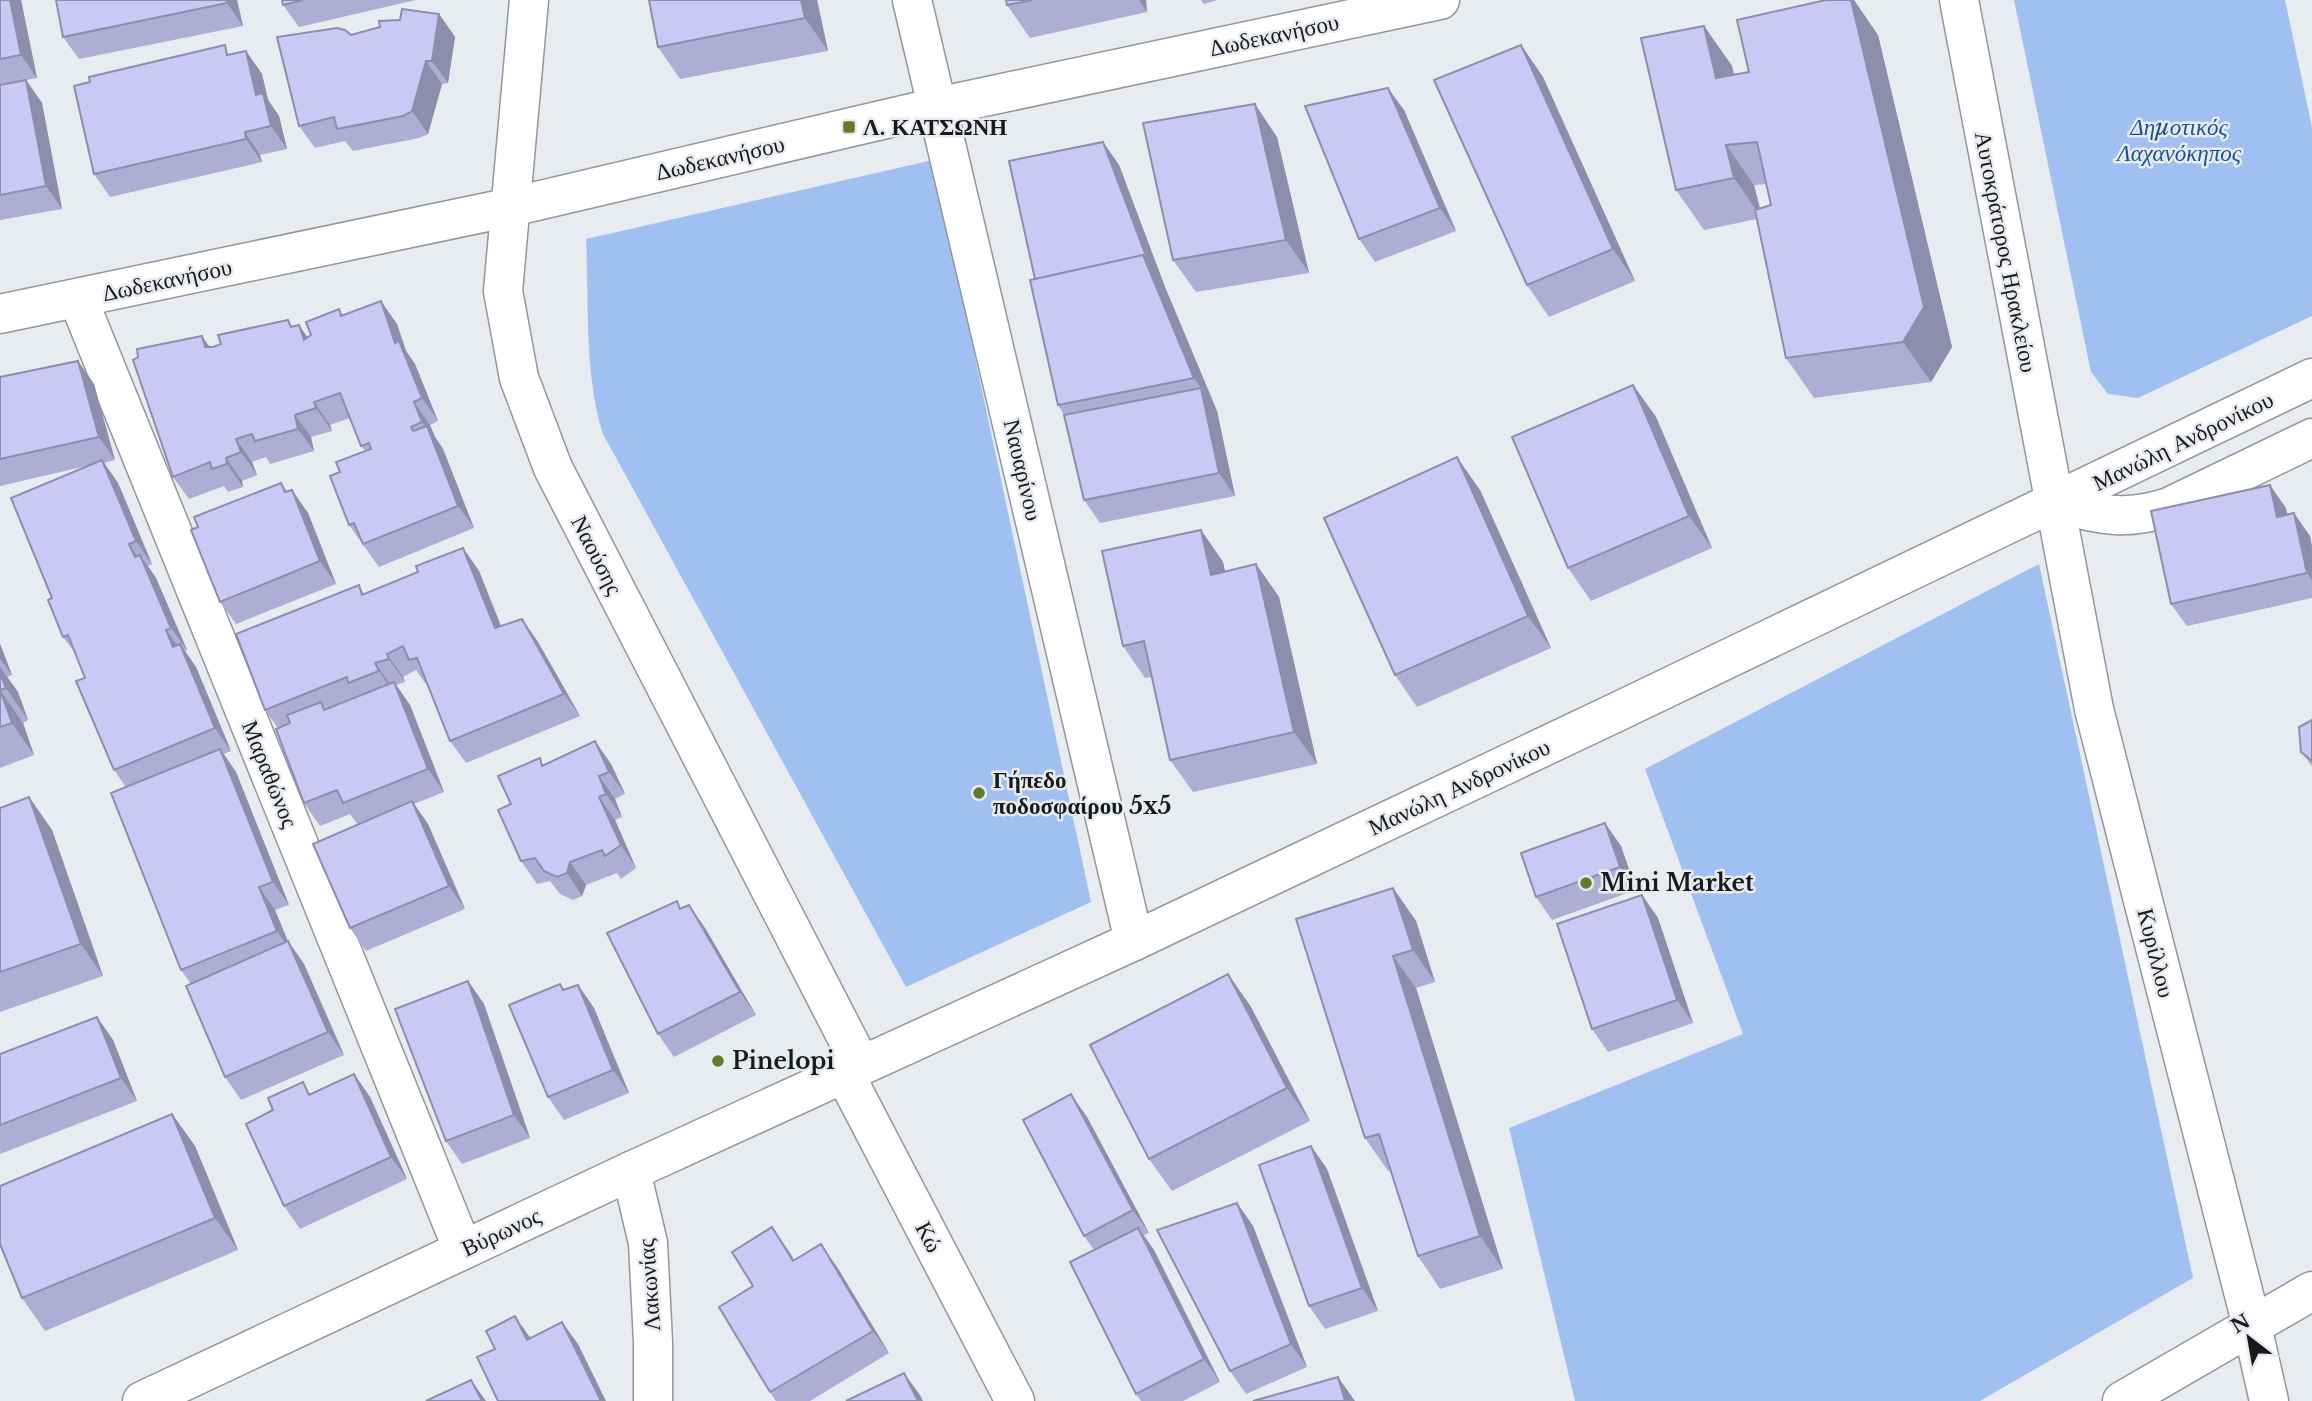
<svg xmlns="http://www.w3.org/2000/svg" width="2312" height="1401" font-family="'Libre Baskerville',serif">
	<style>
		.green { fill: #a0c0f1 }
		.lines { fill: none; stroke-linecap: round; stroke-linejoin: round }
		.minor-casing { stroke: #93969b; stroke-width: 41 }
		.tertiary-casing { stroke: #93969b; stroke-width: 41 }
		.minor { stroke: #fff; stroke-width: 38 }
		.tertiary { stroke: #fff; stroke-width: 38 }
		.wall { fill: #aeadd4; fill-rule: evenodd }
		.shaded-wall { fill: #8d8dac }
		.building { fill: #cac9f6; stroke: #8d8dac; stroke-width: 2 }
		.poi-dot { fill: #657b2c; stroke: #e8ecf1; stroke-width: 2.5 }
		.labels { text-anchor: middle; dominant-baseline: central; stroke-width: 5; stroke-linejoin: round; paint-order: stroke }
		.street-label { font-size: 23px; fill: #18191b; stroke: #e8ecf1 }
		.poi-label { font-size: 23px; font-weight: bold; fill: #18191b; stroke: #e8ecf1; text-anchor: start }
		.park-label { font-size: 23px; font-style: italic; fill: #1c4f9b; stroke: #e8ecf1 }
	</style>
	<rect width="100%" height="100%" fill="#e8ecf1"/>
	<!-- green -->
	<path class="green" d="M2014 0H2285L2312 127V316L2138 398 2108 394 2091 372Z
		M933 160 1091 902 906 987 603 434C584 375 589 301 586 239Z
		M2039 564 2193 1278 1980 1401H1575L1509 1128 1743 1034 1645 769Z"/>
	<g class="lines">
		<!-- minor casing -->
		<g class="minor-casing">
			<path id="minor" d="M529 0 503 291 519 378 553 468 861 1065
				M912 0 1134 941
				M1959 0 2094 709 2252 1326 2269 1401
				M78 299 463 1250
				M0 314 511 207 937 107 1440 0
				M2054 503C2099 514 2123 522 2169 507L2312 438
				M844 1073 1015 1401
				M631 1171 648 1243 653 1342V1401
				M2122 1401 2312 1291"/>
		</g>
		<!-- tertiary casing -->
		<g class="tertiary-casing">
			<path id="tertiary" d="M142 1401 631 1171 1134 941 1619 711 2312 378"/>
		</g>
		<!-- minor -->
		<use href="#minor" class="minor"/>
		<!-- tertiary -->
		<use href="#tertiary" class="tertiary"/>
	</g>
	<!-- wall -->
	<path class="wall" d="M0 0H21L37 78 26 80 42 103 62 209 0 220Z
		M237 0 243 26 79 59 63 37Z
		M282 0H416L299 27 283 5Z
		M649 0H817L828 51 680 79 658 47Z
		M1006 0H1146L1147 12 1030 38 1007 5Z
		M1201 0H1218L1204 4Z
		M439 14 455 37 448 83 442 84 428 134 419 138 353 151 345 141 315 148 299 126 351 35 380 27 400 20Z
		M1704 26 1732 66 1734 75 1749 72 1878 35 1952 347 1931 382 1814 398 1786 358 1757 219 1704 230 1676 190ZM1767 184 1771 205 1760 208 1754 185Z
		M1521 45 1543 77 1635 281 1549 317 1527 285Z
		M246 51 262 74 268 100 279 116 287 149 260 155 262 162 110 197 94 174 231 54Z
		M1404 110 1456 231 1375 262 1359 239Z
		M1277 137 1309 273 1196 292 1173 260Z
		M1103 142 1119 165 1165 287 1217 411 1235 496 1100 523 1084 500 1064 415 1058 405 1035 279Z
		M339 309 343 315 397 324 406 351 415 364 438 421 430 425 435 437 443 449 474 528 379 567 349 525 340 472 365 451 361 446 350 418 330 425 332 431 311 437 314 451 270 464 266 457 252 462 257 475 242 481 243 487 228 492 224 486 189 499 173 477 138 357 213 347 293 326 308 337Z
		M78 361 94 384 115 460 104 463 118 483 152 564 148 566 156 578 187 650 185 651 196 667 231 751 224 754 236 772 289 905 275 910 288 941 304 964 344 1055 241 1100 225 1077 191 984 181 970 126 787 114 770 85 678 76 654 63 637 52 598 86 466 0 486V377Z
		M1633 385 1656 417 1712 548 1591 601 1568 568Z
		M281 483 287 491 292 490 308 513 336 584 236 624 220 602Z
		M1480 490 1551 648 1417 707 1395 675Z
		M2286 508 2287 515 2310 536 2312 547V598L2187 626 2171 604Z
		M1201 530 1223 562 1225 572 1256 564 1279 597 1317 764 1193 792 1170 760 1152 677 1145 678 1123 646Z
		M463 548 479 571 501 626 522 619 538 642 580 716 466 763 450 741 427 683H425L416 670 403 677 405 682 396 685 410 705 444 792 414 804 428 824 465 909 366 951 350 928 358 825 350 814 320 826 304 803 278 728 265 710 359 585 364 594 418 572Z
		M0 644 12 675 7 677 18 692 28 720 23 723 34 755 0 768Z
		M2312 720V766L2301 752Z
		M611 764 625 794 615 799 622 817 615 820 636 868 621 879 617 873 586 885 582 896 573 900 560 894 550 881 537 884 521 861 511 804 545 765Z
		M29 797 52 830 103 976 0 1012V808Z
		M1621 846 1636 890 1552 920 1536 897Z
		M1393 888 1416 921 1435 982 1416 988 1503 1269 1440 1289 1418 1256 1391 1170 1388 1171 1365 1138Z
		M1642 895 1658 918 1693 1023 1608 1052 1592 1029Z
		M689 905 705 928 756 1015 674 1057 658 1034Z
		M1228 974 1251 1007 1310 1121 1172 1191 1149 1159Z
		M468 981 484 1004 530 1138 462 1164 446 1141Z
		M560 984 564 990 578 985 594 1008 629 1093 564 1120 548 1097Z
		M97 1017 113 1040 137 1101 0 1154V1054Z
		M354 1074 370 1097 407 1179 300 1229 284 1206 311 1094Z
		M172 1114 195 1146 238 1250 45 1331 22 1298Z
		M1087 1117 1149 1233 1144 1235 1154 1250 1220 1382 1183 1401H1141L1136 1394 1094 1250 1084 1236Z
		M1311 1146 1327 1169 1378 1311 1325 1329 1309 1306Z
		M1237 1203 1253 1226 1307 1367 1246 1394 1230 1371Z
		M788 1250 794 1260 837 1267 889 1353 810 1401H776L770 1392 753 1286Z"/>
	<!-- shaded-wall -->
	<path class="shaded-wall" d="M10 0H21L37 78 21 55Z
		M226 0H237L243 26 227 3Z
		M801 0H817L828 51 805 18Z
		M1139 0H1146L1147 12Z
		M1851 0H1854L1878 35 1952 347 1931 382 1903 342Z
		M439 14 455 37 448 83 432 61Z
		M1704 26 1732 66 1744 118 1716 78Z
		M1521 45 1543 77 1635 281 1613 249Z
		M246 51 262 74 268 100 279 116 287 149 271 126 256 95Z
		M426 61 442 84 428 134 412 111Z
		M26 80 42 103 62 209 46 186Z
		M1388 88 1404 110 1456 231 1440 208Z
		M1255 104 1277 137 1309 273 1286 240Z
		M245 132 260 155 262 162 246 139Z
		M1103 142 1119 165 1165 287 1217 411 1235 496 1219 473 1201 388 1194 378 1143 255Z
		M1726 145 1754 185 1762 218 1734 178Z
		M381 301 397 324 406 351 415 364 438 421 422 398 395 343Z
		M299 325 315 348 304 340Z
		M202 336 218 359 205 347Z
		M78 361 94 384 115 460 99 437Z
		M1633 385 1656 417 1712 548 1689 516Z
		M314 402 330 425 332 431 316 408Z
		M414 402 430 425 435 437 443 449 474 528 458 506 430 433 422 422Z
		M295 415 311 437 314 451 298 429Z
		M236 439 252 462 257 475 241 452Z
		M1457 457 1480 490 1551 648 1528 616Z
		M226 458 242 481 243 487 227 464Z
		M102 460 118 483 152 564 136 541Z
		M2270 485 2286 508 2293 540 2277 517Z
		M292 490 308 513 336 584 320 561Z
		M2294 513 2310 536 2312 547V580L2307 573Z
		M1201 530 1223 562 1233 608 1211 575Z
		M129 544 145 567 140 555 156 578 187 650 171 628Z
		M463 548 479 571 511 651 495 628Z
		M1256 564 1279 597 1317 764 1294 732Z
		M522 619 538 642 580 716 564 694Z
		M166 630 182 652 173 647Z
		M0 644 12 675 0 659Z
		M180 644 196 667 231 751 215 728Z
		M387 654 403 677 405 682 389 659Z
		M375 663 391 686 394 694 379 671Z
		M0 667 18 692 28 720 6 688 0 673Z
		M394 682 410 705 444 792 428 769Z
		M0 690 23 723 34 755 12 723Z
		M595 741 611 764 625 794 609 772Z
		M220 749 236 772 289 905 273 882Z
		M599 776 615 799 622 817 606 794Z
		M29 797 52 830 103 976 81 944Z
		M599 797 615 820 636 868 621 845Z
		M412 801 428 824 465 909 449 886Z
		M1605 823 1621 846 1636 890 1620 867Z
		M570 862 586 885 582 896 567 873Z
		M259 887 275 910 293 954 277 931Z
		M1393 888 1416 921 1435 982 1413 950Z
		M1642 895 1658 918 1693 1023 1677 1000Z
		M689 905 705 928 756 1015 740 992Z
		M288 941 304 964 344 1055 328 1032Z
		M1393 956 1416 988 1503 1269 1480 1236Z
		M1228 974 1251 1007 1310 1121 1287 1088Z
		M468 981 484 1004 530 1138 514 1115Z
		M578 985 594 1008 629 1093 613 1070Z
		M97 1017 113 1040 137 1101 121 1078Z
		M354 1074 370 1097 407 1179 391 1157Z
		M1071 1094 1087 1117 1149 1233 1133 1210Z
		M172 1114 195 1146 238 1250 215 1218Z
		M1311 1146 1327 1169 1378 1311 1362 1288Z
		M1237 1203 1253 1226 1307 1367 1291 1344Z
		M772 1227 788 1250 809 1284 793 1261Z
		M1138 1228 1154 1250 1220 1382 1204 1359Z
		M821 1244 837 1267 889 1353 873 1331Z
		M515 1316 531 1339 527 1340Z
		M562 1322 578 1344 606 1401H601Z
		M904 1373 920 1395 923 1401H918Z
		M1338 1377 1355 1401H1345Z
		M471 1380 486 1401H482Z"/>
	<!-- building -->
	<path class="building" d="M0 0H10L21 55 0 59Z
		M56 0H226L227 3 63 37Z
		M282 0H303L283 5Z
		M649 0H801L805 18 658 47Z
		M1006 0H1032L1007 5Z
		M1826 0H1851L1924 307 1903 342 1786 358 1755 210 1771 205 1757 142 1726 145 1734 178 1676 190 1641 38 1704 26 1716 78 1749 72 1737 20Z
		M402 9 439 14 432 61H426L412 111 403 116 337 129 334 117 299 126 277 37 337 28 345 30 351 35 380 27 379 21 400 20Z
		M225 45 227 55 246 51 256 95 263 93 271 126 245 132 246 139 94 174 74 86 90 82 89 77Z
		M1521 45 1613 249 1527 285 1434 80Z
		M26 80 46 186 0 195V85Z
		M1388 88 1440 208 1359 239 1305 106Z
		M1255 104 1286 240 1173 260 1143 123Z
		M1103 142 1149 264 1143 255 1035 279 1009 161Z
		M1143 255 1194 378 1058 405 1030 280Z
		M381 301 395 343 399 341 422 398 414 402 422 422 411 427 413 431 427 426 458 506 363 544 354 523 349 525 330 476 340 472 336 462 371 449 369 443 361 446 340 393 314 402 316 408 295 415 298 429 255 441 252 434 236 439 241 452 226 458 227 464 212 469 210 462 173 477 133 360 138 357 137 349 202 336 205 347H213L221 344 218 335 288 320 291 327 299 325 304 340 311 335 306 322 339 309 341 316Z
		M78 361 99 437 0 459V377Z
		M1633 385 1689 516 1568 568 1512 437Z
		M1201 388 1219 473 1084 500 1064 415Z
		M1457 457 1528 616 1395 675 1324 518Z
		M102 460 136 541 129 544 135 557 140 555 171 628 166 630 173 647 180 644 215 728 114 770 76 681 85 678 68 635 63 637 48 600 52 598 11 498Z
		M281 483 285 492 292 490 320 561 220 602 191 530 198 527 194 517Z
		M2270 485 2277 517 2294 513 2307 573 2171 604 2151 511Z
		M1201 530 1211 575 1256 564 1294 732 1170 760 1144 641 1123 646 1102 551Z
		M463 548 495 628 522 619 564 694 450 741 417 658 409 660 403 646 387 654 389 659 375 663 379 671 348 683 347 677 265 710 236 634 359 585 362 595 418 572 416 566Z
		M0 673 6 688 0 690Z
		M394 682 428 769 343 803 337 790 304 803 276 729 290 723 287 715 321 702 324 710Z
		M0 690 12 723 0 727Z
		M2312 720V761L2301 752 2299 727Z
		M595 741 609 772 599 776 606 794 599 797 621 845 605 856 602 850 570 862 567 873 557 877 544 871 535 858 521 861 498 810 511 804 498 776 540 758 542 766Z
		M220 749 273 882 259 887 277 931 181 970 111 793Z
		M29 797 81 944 0 972V808Z
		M412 801 449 886 350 928 313 844Z
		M1605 823 1620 867 1536 897 1521 853Z
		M1393 888 1413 950 1393 956 1480 1236 1418 1256 1379 1134 1365 1138 1296 919Z
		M1642 895 1677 1000 1592 1029 1557 924Z
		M677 901 680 909 689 905 740 992 658 1034 607 933Z
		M288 941 328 1032 225 1077 186 986Z
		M1228 974 1287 1088 1149 1159 1090 1045Z
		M468 981 514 1115 446 1141 395 1009Z
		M560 984 563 990 578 985 613 1070 548 1097 509 1005Z
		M97 1017 121 1078 0 1125V1054Z
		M354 1074 391 1157 284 1206 246 1124 273 1110 268 1098 303 1082 309 1095Z
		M1071 1094 1133 1210 1084 1236 1023 1120Z
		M172 1114 215 1218 22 1298 0 1244V1186Z
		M1311 1146 1362 1288 1309 1306 1259 1165Z
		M1237 1203 1291 1344 1230 1371 1157 1230Z
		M772 1227 793 1261 821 1244 873 1331 770 1392 719 1307 753 1286 732 1252Z
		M1138 1228 1204 1359 1136 1394 1070 1262Z
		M515 1316 527 1340 562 1322 601 1401H498L477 1357 495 1349 486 1331Z
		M904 1373 918 1401H846Z
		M1338 1377 1345 1401H1253Z
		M471 1380 482 1401H426Z"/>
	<!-- markers -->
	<g class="poi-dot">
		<rect x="842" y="120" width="14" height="14" rx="3.5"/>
		<circle cx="979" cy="793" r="7"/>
		<circle cx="1586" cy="883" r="7"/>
		<circle cx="718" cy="1061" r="7"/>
	</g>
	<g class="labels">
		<!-- street labels -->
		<g class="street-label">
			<text transform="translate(1274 35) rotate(-12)">Δωδεκανήσου</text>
			<text transform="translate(720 158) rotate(-13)">Δωδεκανήσου</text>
			<text transform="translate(2006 252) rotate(79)">Αυτοκράτορος Ηρακλείου</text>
			<text transform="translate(167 280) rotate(-12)">Δωδεκανήσου</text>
			<text transform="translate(2183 441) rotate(-26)">Μανώλη Ανδρονίκου</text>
			<text transform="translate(1023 470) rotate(77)">Ναυαρίνου</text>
			<text transform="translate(597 555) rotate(63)">Ναούσης</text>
			<text transform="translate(270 774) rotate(68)">Μαραθώνος</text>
			<text transform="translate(1459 787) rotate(-25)">Μανώλη Ανδρονίκου</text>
			<text transform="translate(2156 953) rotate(76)">Κυρίλλου</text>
			<text transform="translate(501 1232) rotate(-25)">Βύρωνος</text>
			<text transform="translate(929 1237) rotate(62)">Κώ</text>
			<text transform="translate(649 1285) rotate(-94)">Λακωνίας</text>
		</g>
		<!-- poi labels -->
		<g class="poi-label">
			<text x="863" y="127">Λ. ΚΑΤΣΩΝΗ</text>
			<text x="993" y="780">Γήπεδο<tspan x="993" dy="26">ποδοσφαίρου 5x5</tspan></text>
			<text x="1600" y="883">Mini Market</text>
			<text x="732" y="1061">Pinelopi</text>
		</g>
		<!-- park labels -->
		<g class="park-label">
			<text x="2179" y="127">Δημοτικός<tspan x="2179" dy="26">Λαχανόκηπος</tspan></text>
		</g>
	</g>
	<!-- north arrow -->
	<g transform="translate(2249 1338) rotate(329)" stroke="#e8ecf1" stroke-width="5" paint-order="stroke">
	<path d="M0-5L12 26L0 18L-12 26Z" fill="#18191b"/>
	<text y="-10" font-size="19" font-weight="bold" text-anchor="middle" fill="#18191b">N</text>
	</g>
</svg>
